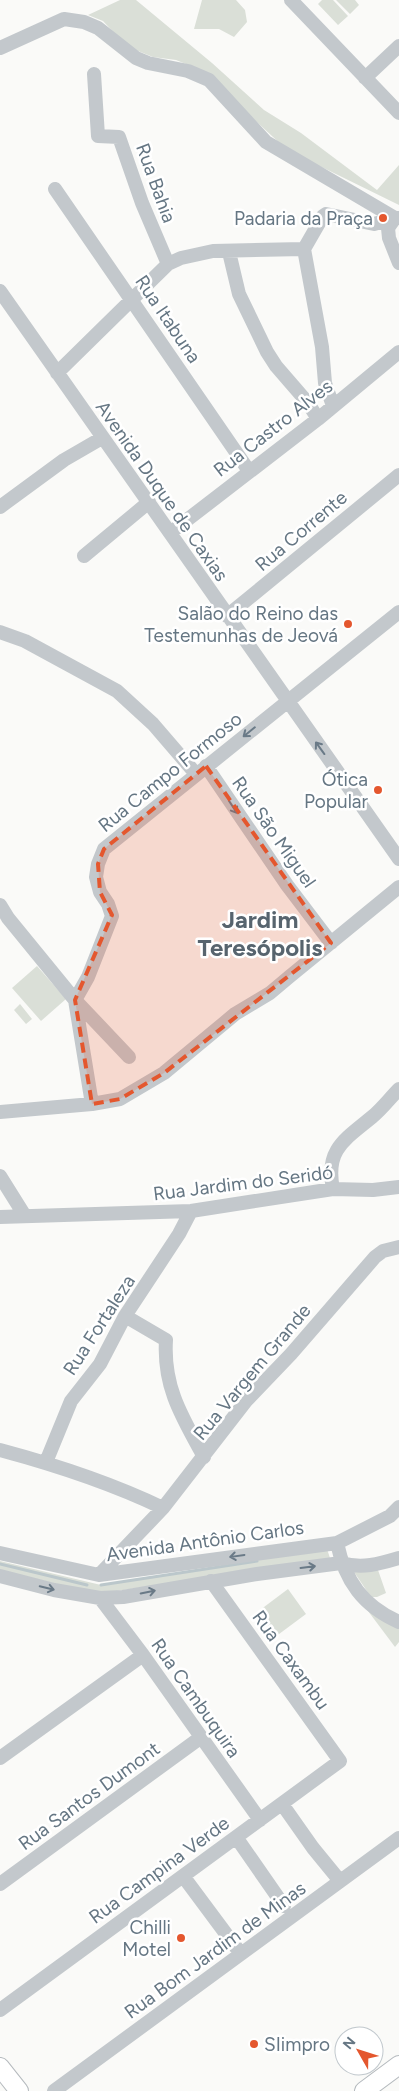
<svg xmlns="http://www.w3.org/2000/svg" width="399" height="2091" font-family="Figtree,sans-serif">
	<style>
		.green { fill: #dadfd7 }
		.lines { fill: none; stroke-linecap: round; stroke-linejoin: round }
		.stream { stroke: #bbc7cb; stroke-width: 3 }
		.major-casing { stroke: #b5babe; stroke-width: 20 }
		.minor { stroke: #c3c8cc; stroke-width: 14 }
		.major { stroke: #fff; stroke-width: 18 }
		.oneway { stroke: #6a7a87 }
		.marked { fill: #e4572e; fill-opacity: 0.2; stroke: #e4572e; stroke-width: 4; stroke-dasharray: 10 6; stroke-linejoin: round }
		.poi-dot { fill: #e4572e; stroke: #fff; stroke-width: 2 }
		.labels { text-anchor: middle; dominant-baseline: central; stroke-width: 5; stroke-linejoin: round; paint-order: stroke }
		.street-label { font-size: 19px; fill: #657683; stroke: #fff }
		.poi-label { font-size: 19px; fill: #657683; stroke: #fff; text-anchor: end }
		.district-label { font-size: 24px; font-weight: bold; fill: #57646e; stroke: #fff }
	</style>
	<rect width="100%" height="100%" fill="#fafaf8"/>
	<!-- green -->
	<path class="green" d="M120 0H136L212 63 264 110 301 133 377 190 399 165V205L287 150 245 111 213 75 176 60 153 57 133 49 120 39 103 21 88 15Z
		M202 0H236L245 10 247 22 234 37 219 29H194Z
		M322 0H333L348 16 338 25 318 4Z
		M336 0H355L359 5 350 14Z
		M37 966 66 999 41 1021 12 988Z
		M20 1004 32 1019 26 1024 14 1010Z
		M327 1549 330 1558 98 1594 0 1570V1561L101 1585Z
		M378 1570 386 1593 377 1597H371L354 1572Z
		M288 1589 306 1614 271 1640 252 1616Z
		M356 1595 399 1624V1642L395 1647Z"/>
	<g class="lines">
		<!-- stream -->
		<path class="stream" d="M0 1564 87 1585
			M101 1585 257 1561"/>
		<!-- major casing -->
		<g class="major-casing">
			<path id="major" d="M0 2067 19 2091
				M364 2091 399 2065"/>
		</g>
		<!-- minor -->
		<path class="minor" d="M291 0 399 113
			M0 48 64 19 84 22 98 28 136 58 148 63 188 71 209 80 266 142 395 218H399
			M94 74 98 136 119 137 142 203 168 264
			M365 78 399 46
			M55 189 249 471
			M395 218 388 228 389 238 399 263
			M229 252 239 294 267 352 276 366 308 403 318 419
			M0 291 399 859
			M57 373 168 264 181 258 213 251 304 249
			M333 406 325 383 322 347 304 249 323 216 326 214 374 224 395 218
			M0 507 64 460 102 438
			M170 533 318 419 399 352
			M84 556 149 502
			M227 616 399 475
			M0 632 25 641 117 691 153 724 196 774
			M206 766 287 885 331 943
			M0 905 8 918 75 1000 129 1057
			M92 1104 75 1000 88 977 112 916 108 904 100 892 96 877 98 864 104 849 399 612
			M0 1112 92 1104 120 1099 164 1073 235 1014 270 993 289 977 399 887
			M0 1176 25 1216
			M333 1189C325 1150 344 1140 372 1117 382 1109 390 1098 399 1089
			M0 1217 191 1211 333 1189 373 1190 399 1187
			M125 1316 166 1340C163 1387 182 1417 204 1457
			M0 1450C56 1465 111 1483 163 1508
			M46 1462 71 1401 100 1364 125 1316 179 1234 191 1211
			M337 1543C345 1581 363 1606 399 1622
			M0 1553 99 1575 337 1543 390 1516 399 1507
			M99 1575 163 1508 246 1401 291 1354 375 1257 383 1251 399 1247
			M0 1576 54 1590 100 1598 123 1597 257 1574 341 1563C362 1569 379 1564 399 1558
			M100 1598 143 1655 260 1820
			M0 1758 143 1655
			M282 1804 313 1848 340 1881
			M236 1837 284 1906
			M183 1876 241 1954
			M0 1884 200 1738
			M0 2010 340 1761 211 1581
			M54 2091 399 1838"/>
		<!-- major -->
		<use href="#major" class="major"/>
	</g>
	<!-- one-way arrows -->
	<defs><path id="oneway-shaft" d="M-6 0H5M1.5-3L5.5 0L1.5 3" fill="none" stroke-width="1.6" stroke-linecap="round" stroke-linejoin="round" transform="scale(1.25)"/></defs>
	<g class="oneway">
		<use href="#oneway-shaft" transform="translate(249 732) rotate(141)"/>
		<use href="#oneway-shaft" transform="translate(320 748) rotate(-126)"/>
		<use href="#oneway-shaft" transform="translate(233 807) rotate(57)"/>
		<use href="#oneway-shaft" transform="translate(237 1556) rotate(172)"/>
		<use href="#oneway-shaft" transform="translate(308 1567) rotate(-7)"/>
		<use href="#oneway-shaft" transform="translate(47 1588) rotate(14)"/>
		<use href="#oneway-shaft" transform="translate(148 1592) rotate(-11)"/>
	</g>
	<!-- marked area -->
	<path class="marked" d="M206 766 331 943 164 1073 120 1099 92 1104 75 1000 112 915 100 892 98 864 104 849Z"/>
	<!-- markers -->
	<g class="poi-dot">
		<circle cx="383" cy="218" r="5"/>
		<circle cx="348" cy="624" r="5"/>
		<circle cx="378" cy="790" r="5"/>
		<circle cx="181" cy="1938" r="5"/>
		<circle cx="254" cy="2044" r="5"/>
	</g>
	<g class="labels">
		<!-- street labels -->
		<g class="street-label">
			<text transform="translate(156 183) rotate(70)">Rua Bahia</text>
			<text transform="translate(168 319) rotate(56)">Rua Itabuna</text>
			<text transform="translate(273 428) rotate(-38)">Rua Castro Alves</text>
			<text transform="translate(162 491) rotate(55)">Avenida Duque de Caxias</text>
			<text transform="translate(301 531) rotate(-40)">Rua Corrente</text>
			<text transform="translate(170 772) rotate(-39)">Rua Campo Formoso</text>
			<text transform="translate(274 832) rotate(55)">Rua São Miguel</text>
			<text transform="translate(243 1183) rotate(-7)">Rua Jardim do Seridó</text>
			<text transform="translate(99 1325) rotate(-57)">Rua Fortaleza</text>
			<text transform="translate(252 1372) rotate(-50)">Rua Vargem Grande</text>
			<text transform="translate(205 1541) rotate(-8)">Avenida Antônio Carlos</text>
			<text transform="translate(291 1660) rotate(54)">Rua Caxambu</text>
			<text transform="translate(196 1698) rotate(55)">Rua Cambuquira</text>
			<text transform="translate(89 1796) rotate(-36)">Rua Santos Dumont</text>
			<text transform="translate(159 1870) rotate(-36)">Rua Campina Verde</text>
			<text transform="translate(215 1950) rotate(-36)">Rua Bom Jardim de Minas</text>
		</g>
		<!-- poi labels -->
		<g class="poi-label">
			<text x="373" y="218">Padaria da Praça</text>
			<text x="338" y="613">Salão do Reino das<tspan x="338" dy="22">Testemunhas de Jeová</tspan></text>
			<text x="368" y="779">Ótica<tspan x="368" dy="22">Popular</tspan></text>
			<text x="171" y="1927">Chilli<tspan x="171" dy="22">Motel</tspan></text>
			<text x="264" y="2044" text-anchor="start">SIimpro</text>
		</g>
		<!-- district labels -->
		<g class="district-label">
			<text x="260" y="919">Jardim<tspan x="260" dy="28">Teresópolis</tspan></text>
		</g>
	</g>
	<!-- north arrow -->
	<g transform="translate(359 2051) rotate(309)"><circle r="24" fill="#ffffff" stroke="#c1c8cd"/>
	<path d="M0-4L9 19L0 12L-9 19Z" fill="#e4572e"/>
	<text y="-8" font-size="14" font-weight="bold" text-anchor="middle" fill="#657683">N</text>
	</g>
</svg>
